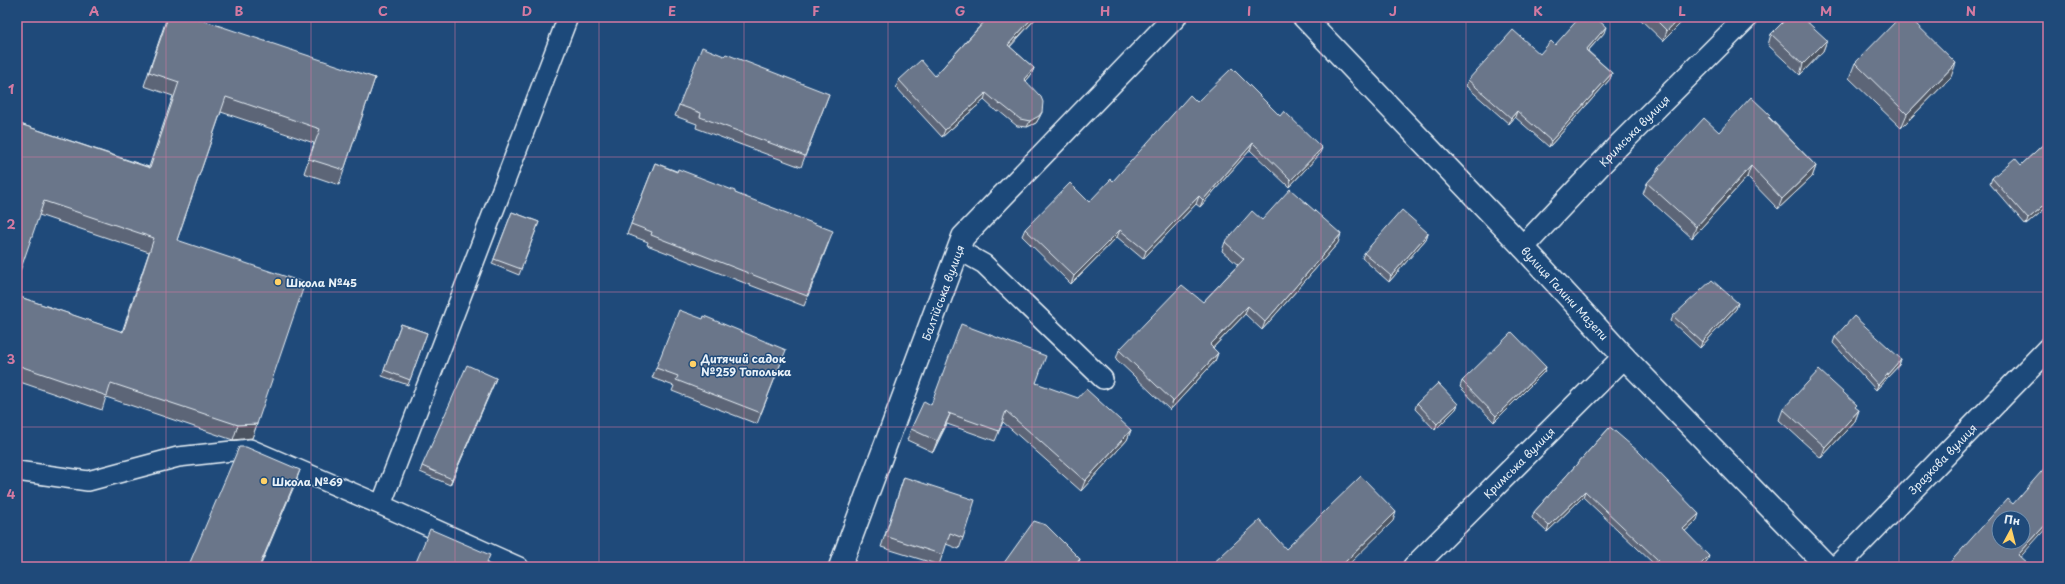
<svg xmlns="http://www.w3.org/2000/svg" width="2065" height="584" font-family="'Playpen Sans',sans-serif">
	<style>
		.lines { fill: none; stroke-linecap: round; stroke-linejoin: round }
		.lane-casing { stroke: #e8f1f8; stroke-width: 22 }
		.street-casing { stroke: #e8f1f8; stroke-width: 25 }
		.secondary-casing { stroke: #e8f1f8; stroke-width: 25 }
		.lane { stroke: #1f4a7a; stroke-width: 19 }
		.street { stroke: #1f4a7a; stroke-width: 22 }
		.secondary { stroke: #1f4a7a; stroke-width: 22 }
		.wall { fill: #5c6577; stroke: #e8f1f8 }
		.shaded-wall { fill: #4b5361; stroke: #e8f1f8 }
		.building { fill: #6b768a; stroke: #e8f1f8; fill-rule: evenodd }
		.grid { fill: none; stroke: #d37aa2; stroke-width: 1; stroke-opacity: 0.55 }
		.poi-dot { fill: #ffd166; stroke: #1f4a7a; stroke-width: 1.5 }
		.labels { text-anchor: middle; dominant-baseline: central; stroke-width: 3; stroke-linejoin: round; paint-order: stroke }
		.street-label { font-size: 11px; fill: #e8f1f8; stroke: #1f4a7a }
		.poi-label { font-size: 11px; font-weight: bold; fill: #e8f1f8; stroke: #1f4a7a; text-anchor: start }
		.neatline { fill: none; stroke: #d37aa2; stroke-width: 1.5 }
		.grid-label { font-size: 13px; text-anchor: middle; font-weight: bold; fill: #d37aa2 }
	</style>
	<rect width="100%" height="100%" fill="#1f4a7a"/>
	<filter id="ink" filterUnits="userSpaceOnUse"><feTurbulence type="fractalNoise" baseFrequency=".025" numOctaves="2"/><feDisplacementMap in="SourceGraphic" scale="8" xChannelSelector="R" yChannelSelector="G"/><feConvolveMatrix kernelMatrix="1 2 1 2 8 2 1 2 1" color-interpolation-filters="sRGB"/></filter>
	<g filter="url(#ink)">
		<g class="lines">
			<!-- lane casing -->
			<g class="lane-casing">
				<path id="lane" d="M959 250 984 264 1103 379
					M17 471 88 481 178 457 250 449 381 505 519 567
					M381 505 568 17"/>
			</g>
			<!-- street casing -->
			<g class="street-casing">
				<g id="street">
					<path id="s1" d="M1304 17 1523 247 1624 357 1828 567"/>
					<path id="s2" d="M1523 247 1618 146 1747 17"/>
					<path id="s3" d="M840 567 963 237 1175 17"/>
					<path id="s4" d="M1414 567 1624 357"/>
				</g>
			</g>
			<!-- secondary casing -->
			<g class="secondary-casing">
				<g id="secondary">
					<path id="s5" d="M1837 567 2048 349"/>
				</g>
			</g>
			<!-- lane -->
			<use href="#lane" class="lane"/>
			<!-- street -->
			<use href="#street" class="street"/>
			<!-- secondary -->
			<use href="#secondary" class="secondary"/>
		</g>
		<!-- wall -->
		<path class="wall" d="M167 17 375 78 339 185 304 173 314 143 221 112 177 240 257 424 252 438 233 440 106 397 102 410 17 381V296L122 332 149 252 39 215 17 123 149 167 173 96 144 86Z
			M971 17H1037L1010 47 1034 68 1031 75 1026 81 1042 112 1039 118 1036 123 1027 127 1017 126 999 111 997 112 984 100 942 137 896 87 899 80 935 76 980 26Z
			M1638 17H1687L1663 41Z
			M1604 33 1588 51 1612 73 1610 79 1549 147 1515 117 1509 124 1466 86 1468 80 1540 54 1555 45Z
			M1771 34 1827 40 1823 51 1800 75 1768 45Z
			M1855 63 1951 77 1901 128 1849 78Z
			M829 94 801 167 696 128 697 124 675 116 679 105Z
			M1197 102 1319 155 1289 187 1250 150 1200 207 1196 204 1143 259 1117 237 1071 284 1022 236 1025 229 1089 202 1113 181Z
			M1769 117 1816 166 1812 177 1778 209 1747 177 1692 238 1643 194 1647 183 1656 173 1658 168 1719 132Z
			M2048 140V206L2026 225 1990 184 1992 178 2021 165Z
			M655 163 735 193 829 242 804 306 647 245 648 242 627 234Z
			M512 212 539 222 519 275 492 264Z
			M1262 220 1338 243 1262 330 1245 314 1213 348 1218 353 1215 361 1170 410 1116 359 1119 350 1203 302 1238 265 1222 251 1225 242Z
			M1428 233 1426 239 1389 282 1362 258 1364 253Z
			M1738 303 1736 309 1700 348 1671 321 1673 316Z
			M401 324 427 333 408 385 382 376Z
			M1835 337 1901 359 1899 365 1876 390 1833 343Z
			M782 360 757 424 672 391 674 386 652 378 656 368Z
			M1546 367 1544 372 1494 422 1460 387 1462 381Z
			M496 378 450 485 420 472 422 466Z
			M1036 383 1131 430 1127 440 1081 491 1003 422 995 441 947 424 933 452 907 440 911 429 931 405Z
			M1417 403 1458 404 1456 409 1435 430 1415 409Z
			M1783 409 1859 410 1855 421 1821 458 1779 420Z
			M1610 427 1697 520 1685 531 1707 562 1654 564 1583 497 1547 532 1532 518 1534 512Z
			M904 477 963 538 959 549 946 544 939 565 881 547Z"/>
		<!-- shaded-wall -->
		<path class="shaded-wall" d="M1033 17H1037L1005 51 1008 45Z
			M1680 17H1687L1663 41 1667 31Z
			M1606 27 1604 33 1584 55 1586 50Z
			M1827 40 1823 51 1800 75 1803 64Z
			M1956 63 1951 77 1901 128 1907 114Z
			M1034 68 1031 75 1022 86 1024 79Z
			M1612 73 1610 79 1549 147 1551 141Z
			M986 93 984 100 942 137 945 130Z
			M1517 111 1515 117 1509 124 1511 118Z
			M1042 112 1039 118 1036 123 1027 127 1030 121Z
			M1253 143 1250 150 1200 207 1203 200Z
			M1322 148 1319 155 1289 187 1291 180Z
			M1751 166 1747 177 1692 238 1696 227Z
			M1816 166 1812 177 1778 209 1782 199Z
			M1199 196 1196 204 1143 259 1146 251Z
			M2048 202V206L2026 225 2028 219Z
			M1120 230 1117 237 1071 284 1074 276Z
			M1428 233 1426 239 1389 282 1391 276Z
			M1341 234 1338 243 1262 330 1265 322Z
			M1738 303 1736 309 1700 348 1702 342Z
			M1248 306 1245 314 1207 354 1210 345Z
			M1218 353 1215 361 1170 410 1173 401Z
			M1901 359 1899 365 1876 390 1878 385Z
			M1546 367 1544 372 1494 422 1496 416Z
			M496 378 494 384 450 485 452 479Z
			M1458 404 1456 409 1435 430 1437 424Z
			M1859 410 1855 421 1821 458 1825 447Z
			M950 414 946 424 933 452 937 441Z
			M257 424 252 438 233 440 238 425Z
			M1131 430 1127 440 1081 491 1085 481Z
			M300 470 295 484 260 567H259Z
			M1585 491 1583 497 1547 532 1549 526Z
			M1396 512 1393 521 1346 567H1340Z
			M1699 514 1697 520 1681 535 1683 529Z
			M2048 522V526L2015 563 2018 555Z
			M1709 556 1707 562 1701 567H1698Z
			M1080 559 1077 567H1074Z"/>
		<!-- building -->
		<path class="building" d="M168 17H193L375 78 344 170 309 159 320 129 226 97 177 240 305 283 257 424 238 425 111 383 107 396 17 365V296L123 332 154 238 44 201 17 280V123L150 168 179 82 149 72Z
			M980 17H1033L1008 45 1034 68 1024 79 1041 97 1043 102 1042 112 1039 116 1030 121 1020 119 1001 104 1000 105 986 93 945 130 899 80 921 60 935 76 985 21Z
			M1580 17H1595L1606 27 1586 50 1612 73 1551 141 1517 111 1511 118 1468 80 1513 30 1540 54 1551 41 1555 45Z
			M1653 17H1680L1667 31Z
			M1788 17H1802L1827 40 1803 64 1771 34Z
			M1900 17H1909L1956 63 1907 114 1855 63Z
			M702 47 724 56 726 54 829 94 805 156 700 117 701 113 679 105Z
			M1232 68 1280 116 1284 111 1322 148 1291 180 1253 143 1203 200 1199 196 1146 251 1120 230 1074 276 1025 229 1070 183 1089 202 1111 179 1113 181 1190 95 1197 102Z
			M1751 97 1770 115 1768 117 1816 166 1782 199 1751 166 1696 227 1647 183 1660 169 1658 168 1704 118 1719 132Z
			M2048 140V202L2028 219 1992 178 2015 158 2021 165Z
			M655 163 677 172 678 169 735 191V193L833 231 807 296 651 235 652 232 631 224Z
			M1290 189 1341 234 1265 322 1248 306 1210 345 1218 353 1173 401 1119 350 1182 285 1203 302 1244 259 1225 242 1252 211 1262 220Z
			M1402 210 1428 233 1391 276 1364 253Z
			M512 212 539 222 521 269 494 259Z
			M1712 280 1738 303 1702 342 1673 316Z
			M679 310 703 319 704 316 786 350 761 413 676 380 678 376 656 368Z
			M1854 316 1901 359 1878 385 1835 337Z
			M401 324 427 333 410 380 384 370Z
			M961 324 1046 356 1036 383 1078 398 1086 389 1131 430 1085 481 1006 411 999 431 948 413 950 414 937 441 911 429 924 401 931 405Z
			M1512 332 1546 367 1496 416 1462 381Z
			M467 365 496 378 452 479 422 466Z
			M1819 370 1857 405 1855 407 1859 410 1825 447 1783 409Z
			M1438 383 1458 404 1437 424 1417 403Z
			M1610 427 1639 452 1699 514 1683 529 1709 556 1698 567H1650L1658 560 1585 491 1549 526 1534 512Z
			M239 447H246L300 470 259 567H188Z
			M2048 464V522L2018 555 2029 565 2027 567H1946L2007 499 2013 504ZM1999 518H2023V542H1999Z
			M1361 476 1396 512 1340 567H1209L1260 520 1286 549Z
			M904 477 975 500 963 538 950 533 943 555 885 536Z
			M1034 521 1046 525 1080 559 1074 567H1001Z
			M430 529 490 555 485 567H414Z"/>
	</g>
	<!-- grid -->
	<path class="grid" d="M166 17V567M311 17V567M455 17V567M599 17V567M744 17V567M888 17V567M1032 17V567M1177 17V567M1321 17V567M1466 17V567M1610 17V567M1754 17V567M1899 17V567M17 157H2048M17 292H2048M17 427H2048"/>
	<!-- markers -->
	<g class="poi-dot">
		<circle cx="278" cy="282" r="4"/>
		<circle cx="693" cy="364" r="4"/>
		<circle cx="264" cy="481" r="4"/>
	</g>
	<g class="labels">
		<!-- street labels -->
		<g class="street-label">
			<text stroke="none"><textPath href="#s2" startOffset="161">Кримська вулиця</textPath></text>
			<text stroke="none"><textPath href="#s3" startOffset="293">Балтійська вулиця</textPath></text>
			<text stroke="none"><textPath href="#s1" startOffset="380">вулиця Галини Мазепи</textPath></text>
			<text stroke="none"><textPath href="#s5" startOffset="151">Зразкова вулиця</textPath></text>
			<text stroke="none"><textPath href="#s4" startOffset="148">Кримська вулиця</textPath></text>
		</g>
		<!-- poi labels -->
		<g class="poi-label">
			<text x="286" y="282">Школа №45</text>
			<text x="701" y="358">Дитячий садок<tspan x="701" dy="13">№259 Тополька</tspan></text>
			<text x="272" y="481">Школа №69</text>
		</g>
	</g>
	<!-- margin -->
	<rect width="2065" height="584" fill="none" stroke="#1f4a7a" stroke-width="44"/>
	<!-- north arrow -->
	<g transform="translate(2011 530) rotate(7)"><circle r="19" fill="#1f4a7a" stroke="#6f8dac"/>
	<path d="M0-3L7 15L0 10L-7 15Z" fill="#ffd166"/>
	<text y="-6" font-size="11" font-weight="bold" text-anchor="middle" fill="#e8f1f8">Пн</text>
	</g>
	<rect x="22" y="22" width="2021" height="540" class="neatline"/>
	<g class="grid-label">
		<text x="94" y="16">A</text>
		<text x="239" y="16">B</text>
		<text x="383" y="16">C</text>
		<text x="527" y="16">D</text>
		<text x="672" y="16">E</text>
		<text x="816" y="16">F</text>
		<text x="960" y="16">G</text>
		<text x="1105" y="16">H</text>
		<text x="1249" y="16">I</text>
		<text x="1393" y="16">J</text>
		<text x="1538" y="16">K</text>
		<text x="1682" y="16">L</text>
		<text x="1826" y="16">M</text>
		<text x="1971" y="16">N</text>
		<text x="11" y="94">1</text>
		<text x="11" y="229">2</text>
		<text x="11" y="364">3</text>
		<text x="11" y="499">4</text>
	</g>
</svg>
